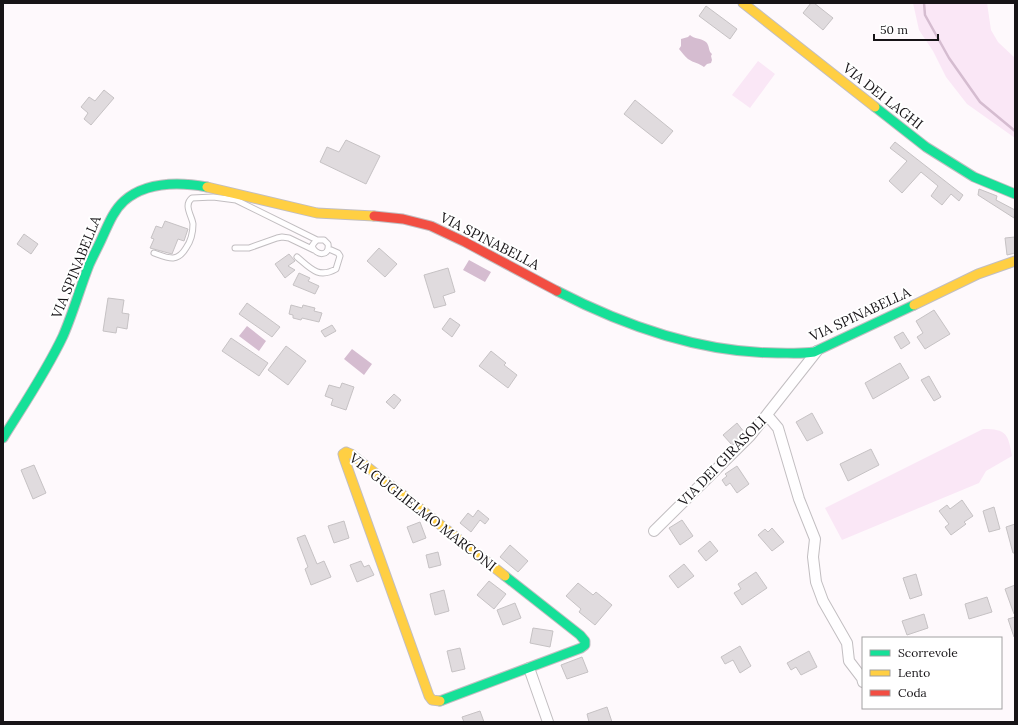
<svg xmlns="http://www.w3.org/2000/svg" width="1018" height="725" font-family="Lora,serif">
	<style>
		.green { fill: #fae7f6 }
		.water { fill: #d5bcd0 }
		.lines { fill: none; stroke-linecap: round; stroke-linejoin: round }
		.stream { stroke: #d5bcd0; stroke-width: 2.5 }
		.building { fill: #e0dbde; stroke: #c6c2c4 }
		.lane-casing { stroke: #c2bec1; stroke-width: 7 }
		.street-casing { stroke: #c2bec1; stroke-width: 12 }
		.fast-casing { stroke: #c2bec1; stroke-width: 11 }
		.slow-casing { stroke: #c2bec1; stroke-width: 11 }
		.jam-casing { stroke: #c2bec1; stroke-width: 11 }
		.lane { stroke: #fffeff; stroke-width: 5 }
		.street { stroke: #fffeff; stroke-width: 10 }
		.fast { stroke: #16e098; stroke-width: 9 }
		.slow { stroke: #ffcf43; stroke-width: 9 }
		.jam { stroke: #f24e42; stroke-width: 9 }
		.labels { text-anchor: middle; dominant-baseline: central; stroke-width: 4; stroke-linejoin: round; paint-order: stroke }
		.street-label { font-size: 14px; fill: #171417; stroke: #fff }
	</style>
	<rect width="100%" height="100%" fill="#fef9fc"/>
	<!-- green -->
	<path class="green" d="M913 3H987L991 30 998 42 1015 58V138L967 104 946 77 933 51 919 30Z
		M758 61 775 74 750 108 732 95Z
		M983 429C1007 429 1008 434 1012 456L986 471 979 483 842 540 825 508Z"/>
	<!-- water -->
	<path class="water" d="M690 35C694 39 701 38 706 42 710 46 708 51 712 54L711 56 712 60 711 63 707 64 704 67C699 63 694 63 688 59 684 56 682 52 679 49L681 46V39L688 37Z
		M469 260 491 272 485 282 463 270Z
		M247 326 266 341 259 351 239 336Z
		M352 349 372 364 364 375 344 359Z"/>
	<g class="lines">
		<!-- stream -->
		<path class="stream" d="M924 3 925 15 949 58 980 102 1015 131"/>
	</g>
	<!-- building -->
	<path class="building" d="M811 3H814L833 18 823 30 803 13Z
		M706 6 737 29 730 39 699 16Z
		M104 90 114 98 91 125 84 119 88 113 81 107 89 97 95 101Z
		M635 100 673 131 662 144 624 114Z
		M346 140 380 156 366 184 320 162 327 147 339 152Z
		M895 142 963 195 959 201 951 194 942 205 931 196 938 186 921 172 902 193 889 181 907 161 890 148Z
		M979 189 997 196 996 200 1015 210 1014 218 978 195Z
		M165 221 188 229 184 241 178 239 172 254 150 248 154 239 151 238 156 226 162 228Z
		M24 234 38 244 31 254 17 244Z
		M1015 237V253L1007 255 1005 238Z
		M379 248 397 264 385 277 367 261Z
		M289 254 295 261 288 266 295 270 285 278 275 264Z
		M448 268 455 292 443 296 446 305 434 308 424 275Z
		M299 273 310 278 308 281 319 286 315 294 293 285Z
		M108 298 124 300 122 313 129 314 127 329 117 327 116 333 103 331Z
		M247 303 280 327 272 337 239 314Z
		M291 305 302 308 303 305 315 308 314 311 322 313 319 322 302 318 301 320 293 318V315L289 314Z
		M934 310 950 334 925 349 917 337 923 333 916 321Z
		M450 318 460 325 452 337 442 329Z
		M332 325 336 331 325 337 321 331Z
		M903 332 910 343 901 349 894 337Z
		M231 338 268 363 259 376 222 351Z
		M286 346 306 361 288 385 268 370Z
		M491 351 506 363 504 365 517 375 508 388 479 366Z
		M900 363 909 378 873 399 865 383Z
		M929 376 941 397 934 401 921 380Z
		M342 383 354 387 346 410 331 405 333 399 325 396 329 385 340 388Z
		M394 394 401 400 394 409 386 402Z
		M812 413 823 433 807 441 796 422Z
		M737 423 744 432 732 445 723 435Z
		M871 449 879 465 848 481 840 464Z
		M34 465 46 493 33 499 21 470Z
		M737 466 749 484 737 493 730 483 726 486 722 480 727 476 725 474Z
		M962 500 973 516 964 522 966 524 951 535 945 527 949 524 939 511 947 505 950 509Z
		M994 507 1000 529 989 532 983 511Z
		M478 510 489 519 485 524 480 520 471 532 460 523 468 513 473 517Z
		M682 520 693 536 680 545 669 528Z
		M344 521 349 538 334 543 328 526Z
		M420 522 426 538 413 543 407 527Z
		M1015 524V553H1013L1006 527Z
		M772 528 784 542 772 551 758 535 765 529 768 532Z
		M305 535 317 564 324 561 331 577 311 585 305 569 308 567 297 538Z
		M710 541 718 551 706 561 698 551Z
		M510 545 528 561 518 572 500 557Z
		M438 552 441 565 429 568 426 555Z
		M361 561 364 567 369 565 374 575 357 582 350 565Z
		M684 564 694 576 678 588 669 576Z
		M756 572 767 588 742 605 734 593 741 589 738 584Z
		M916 574 922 595 910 599 903 578Z
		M489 581 506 594 494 609 477 595Z
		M578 583 593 595 596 592 612 605 595 625 579 612 581 609 566 596Z
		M1015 585V614H1014L1005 589Z
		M444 590 449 611 435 615 430 594Z
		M987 597 992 612 969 619 965 604Z
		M515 603 521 618 503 625 497 610Z
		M924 614 928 628 907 635 902 621Z
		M1015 617V637H1014L1008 619Z
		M533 628 553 631 550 647 530 643Z
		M740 646 751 666 740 673 733 660 725 664 721 657Z
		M460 648 465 669 452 672 447 651Z
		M809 651 817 667 801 675 796 667 791 670 787 663Z
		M582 657 588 672 567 679 561 665Z
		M607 707 612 722H589L587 714Z
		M480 711 484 722H464L462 717Z"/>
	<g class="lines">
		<!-- lane casing -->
		<g class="lane-casing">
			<path id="lane" d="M236 194V200L317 240H324L328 244C330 257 316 256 312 246L314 243 317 240
				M235 248H249L277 238 282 237 289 238 314 250
				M154 253C168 258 177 263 186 248 191 241 193 233 193 224 192 216 183 205 192 198L213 197 236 200
				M297 257C310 268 318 279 336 269L340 256 338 253 329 249"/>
		</g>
		<!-- street casing -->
		<g class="street-casing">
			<path id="street" d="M767 415 778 428 799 499 815 539 813 557 816 582 823 601 847 643 849 661 862 678 863 682
				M654 531 750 436 817 351
				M529 668 548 722"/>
		</g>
		<!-- fast casing -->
		<g class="fast-casing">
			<path id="fast" d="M875 107 926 147 974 177 1015 194
				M557 291C625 326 700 353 778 353 790 353 802 354 814 352L914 305
				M3 438C24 404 46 372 63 336 73 313 80 288 89 265 93 256 98 247 102 238 108 225 113 211 124 201 147 181 179 182 207 187
				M440 701 581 648 585 645V641L580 635 505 576"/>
		</g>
		<!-- slow casing -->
		<g class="slow-casing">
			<path id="slow" d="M743 3 875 107
				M207 187 317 213 374 216
				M914 305 978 274 1015 261
				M346 452 351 454 505 576
				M346 452 343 454 344 458 429 696 432 700 440 701"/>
		</g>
		<!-- jam casing -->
		<g class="jam-casing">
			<path id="jam" d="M374 216 403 219 431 226 465 242 557 291"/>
		</g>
		<!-- lane -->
		<use href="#lane" class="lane"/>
		<!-- street -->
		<use href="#street" class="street"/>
		<!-- fast -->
		<use href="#fast" class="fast"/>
		<!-- slow -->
		<use href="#slow" class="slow"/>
		<!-- jam -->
		<use href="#jam" class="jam"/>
	</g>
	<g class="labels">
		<!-- street labels -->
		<g class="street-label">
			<text transform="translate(883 96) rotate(38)">VIA DEI LAGHI</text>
			<text transform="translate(490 241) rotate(27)">VIA SPINABELLA</text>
			<text transform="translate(76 267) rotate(-68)">VIA SPINABELLA</text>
			<text transform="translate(860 314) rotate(-25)">VIA SPINABELLA</text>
			<text transform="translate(722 461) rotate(-46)">VIA DEI GIRASOLI</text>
			<text transform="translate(423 512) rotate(38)">VIA GUGLIELMO MARCONI</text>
		</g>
	</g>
	<!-- border -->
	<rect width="1018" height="725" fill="none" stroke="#171417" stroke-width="8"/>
	<!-- legend -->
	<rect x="862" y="637" width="140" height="72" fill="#ffffff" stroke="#a2a1a2"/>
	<rect x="870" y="650" width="20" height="6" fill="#16e098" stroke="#a2a1a2"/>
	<text x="898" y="657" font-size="12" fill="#171417">Scorrevole</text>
	<rect x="870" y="670" width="20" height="6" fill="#ffcf43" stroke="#a2a1a2"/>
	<text x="898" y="677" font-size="12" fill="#171417">Lento</text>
	<rect x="870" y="690" width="20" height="6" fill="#f24e42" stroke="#a2a1a2"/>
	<text x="898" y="697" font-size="12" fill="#171417">Coda</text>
	<!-- scale -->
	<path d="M874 34v6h64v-6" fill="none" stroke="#171417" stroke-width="2"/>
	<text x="880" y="34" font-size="12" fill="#171417" stroke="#ffffff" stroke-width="3" paint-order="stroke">50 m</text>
</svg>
